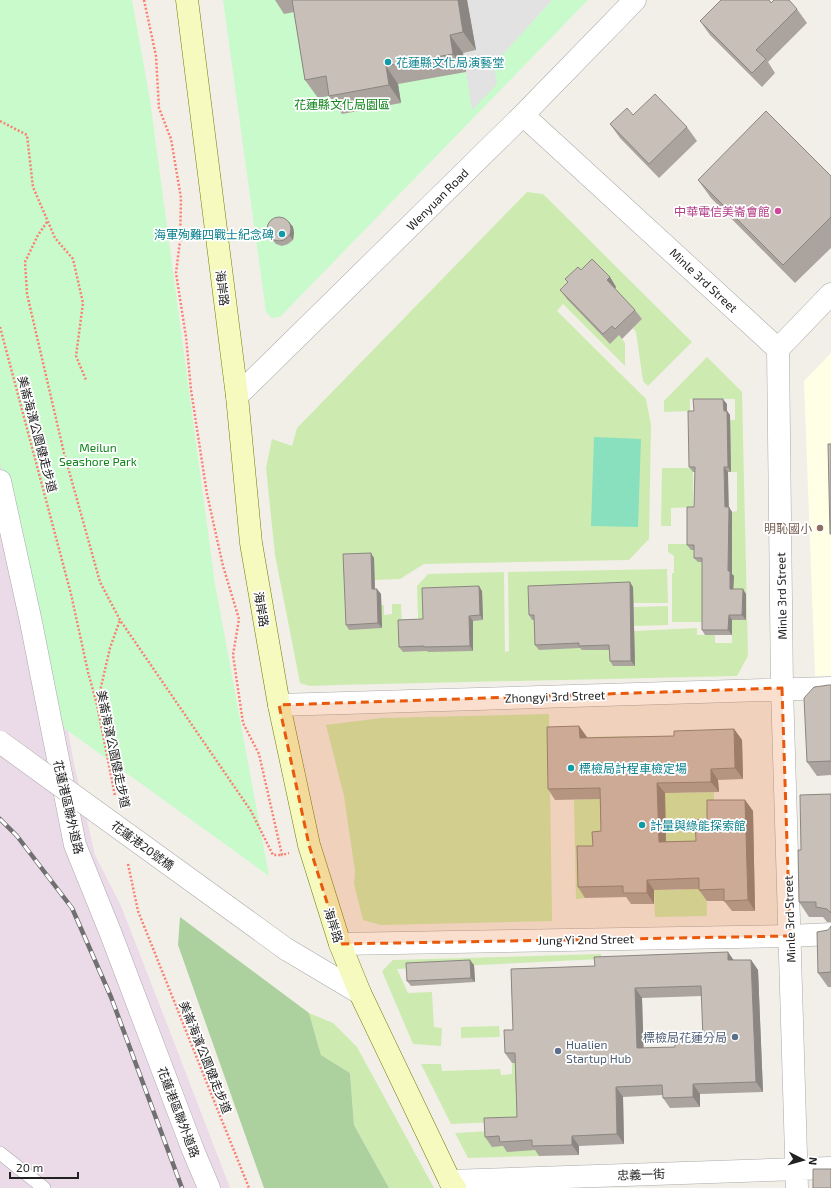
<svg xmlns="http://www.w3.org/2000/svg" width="831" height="1188" font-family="'Exo 2','Noto Sans TC',sans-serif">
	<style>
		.industrial { fill: #ebdbe8 }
		.education { fill: #ffffe5 }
		.grass { fill: #cdebb0 }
		.forest { fill: #add19e }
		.park { fill: #c8facc }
		.pitch { fill: #88e0be }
		.parking { fill: #e2e2e2 }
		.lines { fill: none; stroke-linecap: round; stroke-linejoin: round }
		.service-casing { stroke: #a9a9a9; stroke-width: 14 }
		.minor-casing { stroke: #a9a9a9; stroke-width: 23 }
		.secondary-casing { stroke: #707d05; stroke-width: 23 }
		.path { stroke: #fa8072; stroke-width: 2.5; stroke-dasharray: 2 2; stroke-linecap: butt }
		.service { stroke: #fff; stroke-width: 13 }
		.minor { stroke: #fff; stroke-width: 22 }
		.secondary { stroke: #f7fabf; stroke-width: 22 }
		.rail-casing { stroke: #707070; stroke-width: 4.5 }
		.rail { stroke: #fff; stroke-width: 3; stroke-dasharray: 9; stroke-linecap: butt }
		.minor-bridge-casing { stroke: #a9a9a9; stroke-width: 23; stroke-linecap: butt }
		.minor-bridge { stroke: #fff; stroke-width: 22 }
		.wall { fill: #aba49e; fill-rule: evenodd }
		.shaded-wall { fill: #8b8681 }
		.building { fill: #c7bfb8; stroke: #8b8681; fill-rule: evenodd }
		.marked { fill: #e8590c; fill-opacity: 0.2; stroke: #e8590c; stroke-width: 3; stroke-dasharray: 8 5; stroke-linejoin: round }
		.culture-dot { fill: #0f9aa8; stroke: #fff; stroke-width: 1.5 }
		.hotel-dot { fill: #d1479c; stroke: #fff; stroke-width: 1.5 }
		.education-dot { fill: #8d6e63; stroke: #fff; stroke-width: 1.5 }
		.service-dot { fill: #5c6f8a; stroke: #fff; stroke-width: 1.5 }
		.labels { text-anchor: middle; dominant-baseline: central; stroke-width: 3.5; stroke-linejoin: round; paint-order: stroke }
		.culture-label { font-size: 12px; fill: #0d838f; stroke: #fff; text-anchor: start }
		.park-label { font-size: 12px; fill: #0c8416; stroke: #fff }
		.street-label { font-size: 12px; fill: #222; stroke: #fff }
		.hotel-label { font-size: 12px; fill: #b23c85; stroke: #fff; text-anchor: end }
		.education-label { font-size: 12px; fill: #785e54; stroke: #fff; text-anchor: end }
		.service-label { font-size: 12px; fill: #4e5e75; stroke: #fff; text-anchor: end }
	</style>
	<rect width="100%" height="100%" fill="#f2efe9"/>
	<!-- industrial -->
	<path class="industrial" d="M0 446 52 641 74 764 95 855 121 906 172 1037 230 1188H0Z"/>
	<!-- education -->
	<path class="education" d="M831 353V676H815L804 381Z"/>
	<!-- grass -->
	<path class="grass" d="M527 192 543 194 692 342 648 386 643 381 636 332 633 328 642 319 613 290 599 269 619 335 625 343V366L563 304 557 311 646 399 651 425 649 539 629 560 424 564 400 579 375 580 374 558 347 559 381 605H384V615L392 614V604H401L403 652 419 651 417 586 428 574 504 572 505 652 509 651 508 572 667 569 668 603H633V587L606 646 634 666V631L697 628V635H715V643H732V620H746V594H733V576L705 622H672V573H674V556L668 552V544H691L732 549V512L737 511V472H731L730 420H735V399H690V411L664 412V401L707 357 742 392 748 656 737 676 338 685 310 686 300 683 275 555 266 468 272 439 292 446 297 428Z
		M662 468H693V507L671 508V526H661Z
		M668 606V625L634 626V607Z
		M549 714 552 921 381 925 363 920 354 884 355 871 344 796 326 725 382 718Z
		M630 736V748L608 816 585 898 576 899 574 800 588 799 587 737Z
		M664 747 680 793 714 792V808L705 841 707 916 655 917 654 890H684L650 854Z
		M601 954V959L397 969 408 993 432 992 434 1027 442 1028 441 1046 413 1044 382 971 393 960Z
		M309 1013 333 1023 357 1047 434 1188H389L354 1125 350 1073 321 1055Z
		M499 1026 500 1037 461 1038V1027Z
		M512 1063H522L524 1121 451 1124 421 1064H441L442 1071 500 1069 501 1075 512 1074Z
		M491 1131 539 1145V1156L468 1158 455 1133Z"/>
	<!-- forest -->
	<path class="forest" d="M180 917 309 1013 321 1055 350 1073 354 1125 389 1188H264L178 945Z"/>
	<!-- park -->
	<path class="park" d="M0 0H132L150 100 215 584 269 876 64 728 0 463Z
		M223 0H588L280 317 272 318 266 312Z"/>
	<!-- pitch -->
	<path class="pitch" d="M594 437 641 439 638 527 591 526Z"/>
	<!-- parking -->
	<path class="parking" d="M467 0H552L500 58 493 62 497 84 472 110 463 53 475 50Z"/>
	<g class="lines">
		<!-- service casing -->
		<g class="service-casing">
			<path id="service" d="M0 1153 44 1188"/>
		</g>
		<!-- minor casing -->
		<g class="minor-casing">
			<path id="minor" d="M523 115 778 349 782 688 797 1188
				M778 349 831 294
				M237 396 523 115 635 0
				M0 481 31 622 75 845 111 934 193 1150 209 1188
				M279 705 831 688
				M340 944 790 936 831 934
				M286 949 360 993
				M450 1181 831 1168"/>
		</g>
		<!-- secondary casing -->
		<g class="secondary-casing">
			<path id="secondary" d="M187 0 237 396 251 543 279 705 309 845 340 944 360 993 450 1181 455 1188"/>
		</g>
		<!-- path -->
		<path class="path" d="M144 0 156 56 159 108 171 139 181 198 180 241 176 273 186 337 191 390 207 494 223 566 239 619 233 655 243 723 259 754 282 855 289 853
			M0 121 27 135 33 187 55 238 73 259 83 303 76 356 86 380
			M47 222 38 235 25 262 27 294 64 453 100 582 120 620 251 811 273 855H282
			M0 327 71 594 88 672 97 705 115 796
			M97 704 110 648 120 620
			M128 864 138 911 249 1188"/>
		<!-- service -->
		<use href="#service" class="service"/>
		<!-- minor -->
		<use href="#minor" class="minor"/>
		<!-- secondary -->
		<use href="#secondary" class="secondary"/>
		<!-- rail casing -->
		<g class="rail-casing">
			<path id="rail" d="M0 819 17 836 72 908 111 997 182 1188"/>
		</g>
		<!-- rail -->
		<use href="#rail" class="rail"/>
		<!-- minor-bridge casing -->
		<g class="minor-bridge-casing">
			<path id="minor-bridge" d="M0 742 286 949"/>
		</g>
		<!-- minor-bridge -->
		<use href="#minor-bridge" class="minor-bridge"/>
	</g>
	<!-- wall -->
	<path class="wall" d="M275 0H467L476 50 463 53 466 72 398 84 401 103 342 114 329 96 318 98 305 80 294 12 284 14Z
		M797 9 807 23 768 62 775 73 762 87 710 35 700 21Z
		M633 115 687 127 697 141 659 178 620 138 610 124Z
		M831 176V248L795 283 711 198 698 180Z
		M289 222 293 227 294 233 293 240 288 244 282 246 276 244 268 235Z
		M581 270 610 277 616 287 615 289 635 310 642 319 622 339 619 335 610 344 567 299 560 290 568 282 565 279Z
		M727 404V411L730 415 731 472H728V507L732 512V574L734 576 733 589 746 594V620H732V635H705L702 630V562H698L694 558V550H691L687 545 694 507 695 472H693L689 467 694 411Z
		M374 558 375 589 381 594 382 628 349 630 346 625Z
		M633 587 635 666H613L610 661 609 650H582L580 648 539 650 535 645 534 620H532L529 615Z
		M482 591 483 620 473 621V651L428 652 427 651 403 652 399 647 423 619Z
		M831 685V775L817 776 807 762 822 686Z
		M579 726 587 738 674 736 734 729 742 740 743 779 718 780 719 792 665 793 666 842 696 841 707 819 745 800 753 811 755 911H732L724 901H707L699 890V889L654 890V904H631L626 897 585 898 578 887 593 846 601 831 600 799 555 800 548 789Z
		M831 794V922H827L823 917H809L799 902 801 850Z
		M831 926V987H828L818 973Z
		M751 960 758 970 763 1092 700 1094V1107L670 1108 663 1098V1095L623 1097 624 1144 579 1146V1155L539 1156 535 1150 507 1152 503 1146 492 1147 485 1137 517 1117 515 1063H512L505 1053 513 1030 511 969ZM702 996 703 1039 675 1047 643 1048 642 998Z
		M474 965 475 982 411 986 407 981Z"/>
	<!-- shaded-wall -->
	<path class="shaded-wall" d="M458 0H467L476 50 463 32Z
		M450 35 463 53 466 72 453 54Z
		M386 66 398 84 401 103 389 85Z
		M289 222 293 227 294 233 293 240 289 235Z
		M610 277 616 287 613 290 607 280Z
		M723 399 727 404V411L730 415 731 472 728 467 724 411Z
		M724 467 728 472 729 511 725 507Z
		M729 507 732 512V574L734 576 733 594 730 589 728 571Z
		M371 553 374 558 375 594 372 589Z
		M630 582 633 587 635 666 631 661Z
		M479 586 482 591 483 620 480 615Z
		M377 589 381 594 382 628 378 623Z
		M743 589 746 594V620L742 615Z
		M729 615 732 620V635L728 630Z
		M469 616 473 621V651L470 646Z
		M579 726 587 737V749L580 738Z
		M734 729 742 740 743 779 735 768Z
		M711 769 718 780 719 792 711 782Z
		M657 783 665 793 666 853 659 842Z
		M745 800 753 811 755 911 748 900Z
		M647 880 654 890V904L647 893Z
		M728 952 735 962 728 960Z
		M470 960 474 965 475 982 471 978Z
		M751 960 758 970 763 1092 756 1082Z
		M635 988 642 998 644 1058 637 1048Z
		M693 1084 700 1094V1107L693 1097Z
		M616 1087 623 1097 624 1144 617 1134Z
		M572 1136 579 1146V1155L572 1145Z"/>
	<!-- building -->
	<path class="building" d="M292 0H458L463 32 450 35 453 54 386 66 389 85 329 96 326 76 305 80Z
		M721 0H769L771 3 774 0H789L797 9 756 50 766 59 752 73 700 21Z
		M655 94 687 127 649 164 610 124 627 108 633 115Z
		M766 111 831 176V217L783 265 698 180Z
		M267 229a12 12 0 1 1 24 0a12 12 0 1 1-24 0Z
		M592 259 610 277 607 280 635 310 615 329 612 326 603 334 560 290 568 282 565 279 578 267 581 270Z
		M693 399H723L724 411H727L728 467H724L725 507H729L728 571H730V589H743L742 615H729L728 630H702V558H694V545H687V507H694L695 467H689L688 411H694Z
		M828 444H831V534H830Z
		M371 553 372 589H377L378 623 346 625 343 554Z
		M630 582 631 661H610L609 645 579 646V643L535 645 534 615H529L528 586Z
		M479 586 480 615 469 616 470 646 424 647V646L399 647 398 620 423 619 422 588Z
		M828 685H831V761L807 762 804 698 814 687 822 686Z
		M579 726 580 738 674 736V731L734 729 735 768 711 769V782L657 783 659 842 696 841 695 820 707 819V800H745L748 900 724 901V889L699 890V878L647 880V893H623V886L578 887 577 846H593L592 832 601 831 600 788 548 789 547 727Z
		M831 794V913L827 909 816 907V902H799L798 850H801L800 795Z
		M831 926V972L818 973 817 932 828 930Z
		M728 952V960H751L756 1082 693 1084V1097L663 1098 662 1085 616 1087 617 1134 572 1136V1145L532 1146V1140L500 1142 499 1136 485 1137 484 1118 517 1117 515 1053H505L504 1030H513L511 969 595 966 594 957ZM701 986 703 1039 675 1040V1047L637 1048 635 988Z
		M470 960 471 978 407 981 406 963Z
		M813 1169H831V1188H813Z"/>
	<!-- marked area -->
	<path class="marked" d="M782 688 790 936 340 944 309 845 279 705Z"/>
	<!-- markers -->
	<g class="culture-dot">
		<circle cx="388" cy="62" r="4"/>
		<circle cx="282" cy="234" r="4"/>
		<circle cx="571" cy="768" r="4"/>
		<circle cx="642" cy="825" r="4"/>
	</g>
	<circle class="hotel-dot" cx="778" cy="211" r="4"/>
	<circle class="education-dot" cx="820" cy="528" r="4"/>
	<g class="service-dot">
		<circle cx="735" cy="1037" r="4"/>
		<circle cx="558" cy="1051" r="4"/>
	</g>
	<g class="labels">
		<!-- culture labels -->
		<g class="culture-label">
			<text x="396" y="62">花蓮縣文化局演藝堂</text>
			<text x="274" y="234" text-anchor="end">海軍殉難四戰士紀念碑</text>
			<text x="579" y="768">標檢局計程車檢定場</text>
			<text x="650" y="825">計量與綠能探索館</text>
		</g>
		<!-- park labels -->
		<g class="park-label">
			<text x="342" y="104">花蓮縣文化局園區</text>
			<text x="98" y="447">Meilun<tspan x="98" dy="14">Seashore Park</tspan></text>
		</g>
		<!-- street labels -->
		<g class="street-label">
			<text transform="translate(437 199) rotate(-45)">Wenyuan Road</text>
			<text transform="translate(704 280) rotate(43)">Minle 3rd Street</text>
			<text transform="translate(223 288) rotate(83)">海岸路</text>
			<text transform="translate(38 434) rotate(75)">美崙海濱公園健走步道</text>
			<text transform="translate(781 596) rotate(-91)">Minle 3rd Street</text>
			<text transform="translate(262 609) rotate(80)">海岸路</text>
			<text transform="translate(555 696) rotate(-2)">Zhongyi 3rd Street</text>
			<text transform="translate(114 749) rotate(78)">美崙海濱公園健走步道</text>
			<text transform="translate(69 807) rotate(77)">花蓮港區聯外道路</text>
			<text transform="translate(143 845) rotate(36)">花蓮港20號橋</text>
			<text transform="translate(789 919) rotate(-92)">Minle 3rd Street</text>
			<text transform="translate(334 925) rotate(72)">海岸路</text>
			<text transform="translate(586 939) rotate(-1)">Jung Yi 2nd Street</text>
			<text transform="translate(206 1057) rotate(68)">美崙海濱公園健走步道</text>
			<text transform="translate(179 1112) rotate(69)">花蓮港區聯外道路</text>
			<text transform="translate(641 1174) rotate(-2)">忠義一街</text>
		</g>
		<!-- hotel labels -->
		<g class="hotel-label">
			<text x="770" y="211">中華電信美崙會館</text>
		</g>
		<!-- education labels -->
		<g class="education-label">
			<text x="812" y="528">明恥國小</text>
		</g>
		<!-- service labels -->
		<g class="service-label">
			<text x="727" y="1037">標檢局花蓮分局</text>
			<text x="566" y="1044" text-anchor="start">Hualien<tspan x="566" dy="14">Startup Hub</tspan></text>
		</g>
	</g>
	<!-- north arrow -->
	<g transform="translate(803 1160) rotate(96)" stroke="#ffffff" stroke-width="3" paint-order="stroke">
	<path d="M0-3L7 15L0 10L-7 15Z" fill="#222222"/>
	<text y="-6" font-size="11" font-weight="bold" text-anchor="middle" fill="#222222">N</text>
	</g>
	<!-- scale -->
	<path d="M10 1172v6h68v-6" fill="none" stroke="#222222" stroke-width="2"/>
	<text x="16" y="1172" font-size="12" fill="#222222" stroke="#ffffff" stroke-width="3" paint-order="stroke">20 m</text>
</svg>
